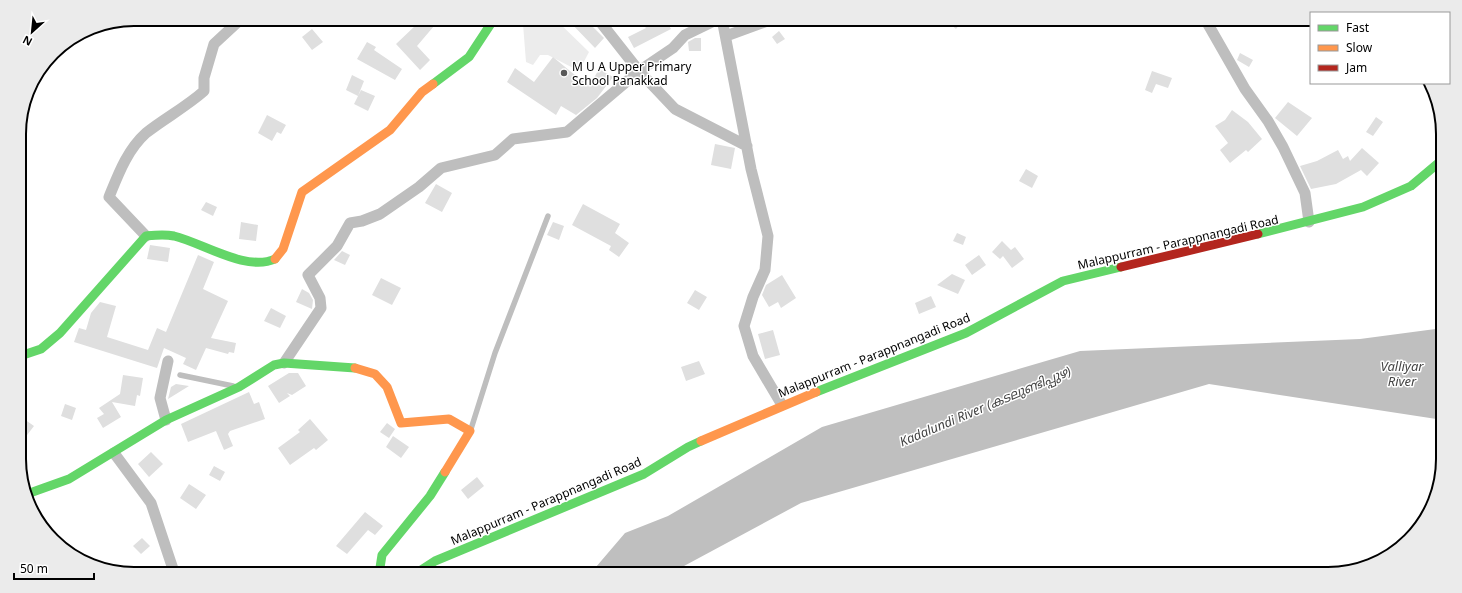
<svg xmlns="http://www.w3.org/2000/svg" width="1462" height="593" font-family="'Noto Sans','Noto Sans Malayalam',sans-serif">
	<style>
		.green { fill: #ececec }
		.water { fill: #bfbfbf }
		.building { fill: #dfdfdf }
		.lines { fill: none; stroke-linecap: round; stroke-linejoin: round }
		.lane { stroke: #bebebe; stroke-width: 5.5 }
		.street { stroke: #bebebe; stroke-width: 11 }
		.fast { stroke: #63d668; stroke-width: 9 }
		.slow { stroke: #ff974d; stroke-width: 9 }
		.jam { stroke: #b3261e; stroke-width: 9 }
		.poi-dot { fill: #595959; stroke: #fff; stroke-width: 1.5 }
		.labels { text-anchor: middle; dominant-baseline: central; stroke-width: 3; stroke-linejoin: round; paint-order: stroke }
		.poi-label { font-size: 12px; fill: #000; stroke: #fff; text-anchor: start }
		.street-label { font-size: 12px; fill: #000; stroke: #fff }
		.water-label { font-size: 13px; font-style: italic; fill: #444; stroke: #fff }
		.rim { fill: none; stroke: #000; stroke-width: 2 }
	</style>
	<rect width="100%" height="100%" fill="#fff"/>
	<!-- green -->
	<path class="green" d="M540 19H555L589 52 579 71 548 55H540L533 65 526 62 523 24 535 25Z"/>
	<!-- water -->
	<path class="water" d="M1443 328V420L1209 384 801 503 684 566 681 574H590L625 533 668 516 822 427 1080 351 1360 339Z"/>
	<!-- building -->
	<path class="building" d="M406 19H440L417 46 430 60 420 70 396 44 415 26Z
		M567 19H585L604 38 595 48Z
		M638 19H665L671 29 634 48 628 37 646 28Z
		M944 19H964L956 29Z
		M312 29 323 42 312 50 302 37Z
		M779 31 785 39 777 44 772 37Z
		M695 38H701V51H689L688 42Z
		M367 42 376 47 374 50 402 69 395 80 357 59Z
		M1240 53 1253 60 1249 67 1237 60Z
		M553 57 581 80 590 85 599 69 613 77 597 98 576 115 561 106 556 115 507 82 515 68 534 82Z
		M1152 71 1172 78 1168 88 1156 84 1152 93 1145 90Z
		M352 75 364 81 358 96 346 90Z
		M361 90 375 96 368 111 354 104Z
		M1288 102 1312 118 1297 136 1275 118Z
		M1232 110 1248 122 1262 139 1248 152 1246 150 1230 163 1220 150 1228 143 1215 126 1225 120Z
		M267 115 286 125 281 134 277 132 272 141 258 133Z
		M1376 117 1383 122 1373 136 1366 132Z
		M715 144 735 148 731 169 711 165Z
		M1362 148 1379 163 1367 176 1361 170 1336 184 1311 189 1300 166 1317 161 1338 150 1343 159 1348 156 1350 161Z
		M1026 169 1038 176 1032 188 1019 181Z
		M436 184 452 193 442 212 425 203Z
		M206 202 217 207 213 216 201 210Z
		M583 204 620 224 615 233 629 243 619 257 609 250 611 246 572 225Z
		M241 222 258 225 256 241 239 239Z
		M553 222 564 226 559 240 547 235Z
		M957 233 966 237 963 245 953 241Z
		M1002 241 1011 250 1015 247 1024 259 1012 268 1003 256 1000 259 992 252Z
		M150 245 170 248 168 262 147 259Z
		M342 251 350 255 345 265 334 260Z
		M198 255 214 262 203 289 228 301 211 338 236 343 234 353 229 352 228 354 206 348 196 370 183 364 186 358 164 348 157 368 74 342 79 328 86 330 91 313 100 302 116 306 107 337 148 350 157 328 166 332Z
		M979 255 986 265 972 275 965 265Z
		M952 274 965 280 958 294 937 285Z
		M782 275 796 298 781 308 778 302 769 307 762 295 766 285Z
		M381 278 401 288 392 305 372 295Z
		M302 289 309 293 313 300 312 309 296 302Z
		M695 290 707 297 699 310 687 303Z
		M931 296 936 307 919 314 915 303Z
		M271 308 286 316 280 328 264 321Z
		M773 330 780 355 765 359 758 334Z
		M699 361 705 374 686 381 681 367Z
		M289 373H298L306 386 292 395 287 393 290 396 279 403 268 386Z
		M123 375 143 378 140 396 137 395 135 406 112 402 121 417 103 428 97 418 104 414 99 408 120 394Z
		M176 384 189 386 168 399 171 387Z
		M249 392 254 404 259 402 265 419 230 431 228 434 233 446 224 450 216 431 188 442 181 424Z
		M65 404 76 408 72 420 61 416Z
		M24 419 34 426 21 443V423Z
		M310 419 328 440 316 450 314 448 290 465 278 448 300 432 298 430Z
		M387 423 395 429 389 438 380 432Z
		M393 436 409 447 401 458 386 447Z
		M151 452 163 464 149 477 138 464Z
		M214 466 225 472 220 481 209 475Z
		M477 477 484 486 468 499 461 490Z
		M189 484 206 495 196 509 180 498Z
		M365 512 383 526 375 535 368 530 347 554 336 546Z
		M142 538 150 546 141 554 133 546Z"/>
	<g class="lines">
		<!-- lane -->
		<path class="lane" d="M180 375 233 386
			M471 429 495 353 548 216"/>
		<!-- street -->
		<path class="street" d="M598 19 639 71 675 109 747 146
			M722 19 751 169 768 236 765 270 753 297 744 326 753 356 782 405
			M1205 19 1245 89 1268 121 1283 147 1305 193 1309 222
			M726 36 773 19
			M146 236 109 197C118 175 127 150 146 133 165 118 186 107 204 91V78L214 44 241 19
			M284 363 321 308 320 298 308 275 337 246 350 223 362 221 380 214 419 187 441 168 495 155 513 139 567 132 639 71 673 48 685 35 718 19
			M166 420 160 398 168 361
			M114 453 151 503 173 569"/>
		<!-- fast -->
		<path class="fast" d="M433 84 469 57 494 19
			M1258 234 1363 207 1411 186 1442 160
			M20 356 41 349 60 333 146 236C156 235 164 234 174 236 203 243 246 272 275 259
			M816 392 966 333 1063 281 1121 267
			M27 494 69 479 166 420 239 387 274 365 284 363 355 368
			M379 574 382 555 430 496 445 472
			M415 574 435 561 644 474 688 447 701 441"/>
		<!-- slow -->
		<path class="slow" d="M275 259 283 249 302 192 390 130 422 92 433 84
			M355 368 375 374 387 387 401 423 449 419 470 431 445 472
			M701 441 816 392"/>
		<!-- jam -->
		<path class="jam" d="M1121 267 1258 234"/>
	</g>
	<!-- markers -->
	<circle class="poi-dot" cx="564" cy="73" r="4"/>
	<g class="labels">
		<!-- poi labels -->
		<g class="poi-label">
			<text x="572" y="66">M U A Upper Primary<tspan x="572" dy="14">School Panakkad</tspan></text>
		</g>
		<!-- street labels -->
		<g class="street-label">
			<text transform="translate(1178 242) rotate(-13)">Malappurram - Parappnangadi Road</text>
			<text transform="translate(874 355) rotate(-22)">Malappurram - Parappnangadi Road</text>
			<text transform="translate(546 501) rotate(-23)">Malappurram - Parappnangadi Road</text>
		</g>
		<!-- water labels -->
		<g class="water-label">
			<text x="1402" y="366">Valliyar<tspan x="1402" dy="15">River</tspan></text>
			<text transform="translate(985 406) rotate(-23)">Kadalundi River (കടലുണ്ടിപ്പുഴ)</text>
		</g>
	</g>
	<!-- crop -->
	<path d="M0 0H1462V593H0ZM134 26H1328A108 108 0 0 1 1436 134V459A108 108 0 0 1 1328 567H134A108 108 0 0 1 26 459V134A108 108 0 0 1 134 26Z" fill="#ebebeb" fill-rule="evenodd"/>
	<path class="rim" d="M134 26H1328A108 108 0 0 1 1436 134V459A108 108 0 0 1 1328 567H134A108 108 0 0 1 26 459V134A108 108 0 0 1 134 26Z"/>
	<!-- legend -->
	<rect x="1310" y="12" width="140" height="72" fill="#ffffff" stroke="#999999"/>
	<rect x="1318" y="25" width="20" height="6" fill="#63d668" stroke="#999999"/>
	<text x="1346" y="32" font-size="12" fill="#000000">Fast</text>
	<rect x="1318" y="45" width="20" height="6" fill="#ff974d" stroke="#999999"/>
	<text x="1346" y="52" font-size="12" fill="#000000">Slow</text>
	<rect x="1318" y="65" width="20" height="6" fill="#b3261e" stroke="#999999"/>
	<text x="1346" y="72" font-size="12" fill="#000000">Jam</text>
	<!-- north arrow -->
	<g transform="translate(32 32) rotate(207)" stroke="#ffffff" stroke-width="3" paint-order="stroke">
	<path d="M0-3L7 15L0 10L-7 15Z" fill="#000000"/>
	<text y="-6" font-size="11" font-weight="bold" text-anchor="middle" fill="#000000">N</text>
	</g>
	<!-- scale -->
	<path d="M14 573v6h80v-6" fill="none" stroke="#000000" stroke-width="2"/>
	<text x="20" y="573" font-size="12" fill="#000000" stroke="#ffffff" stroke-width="3" paint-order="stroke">50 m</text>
</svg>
